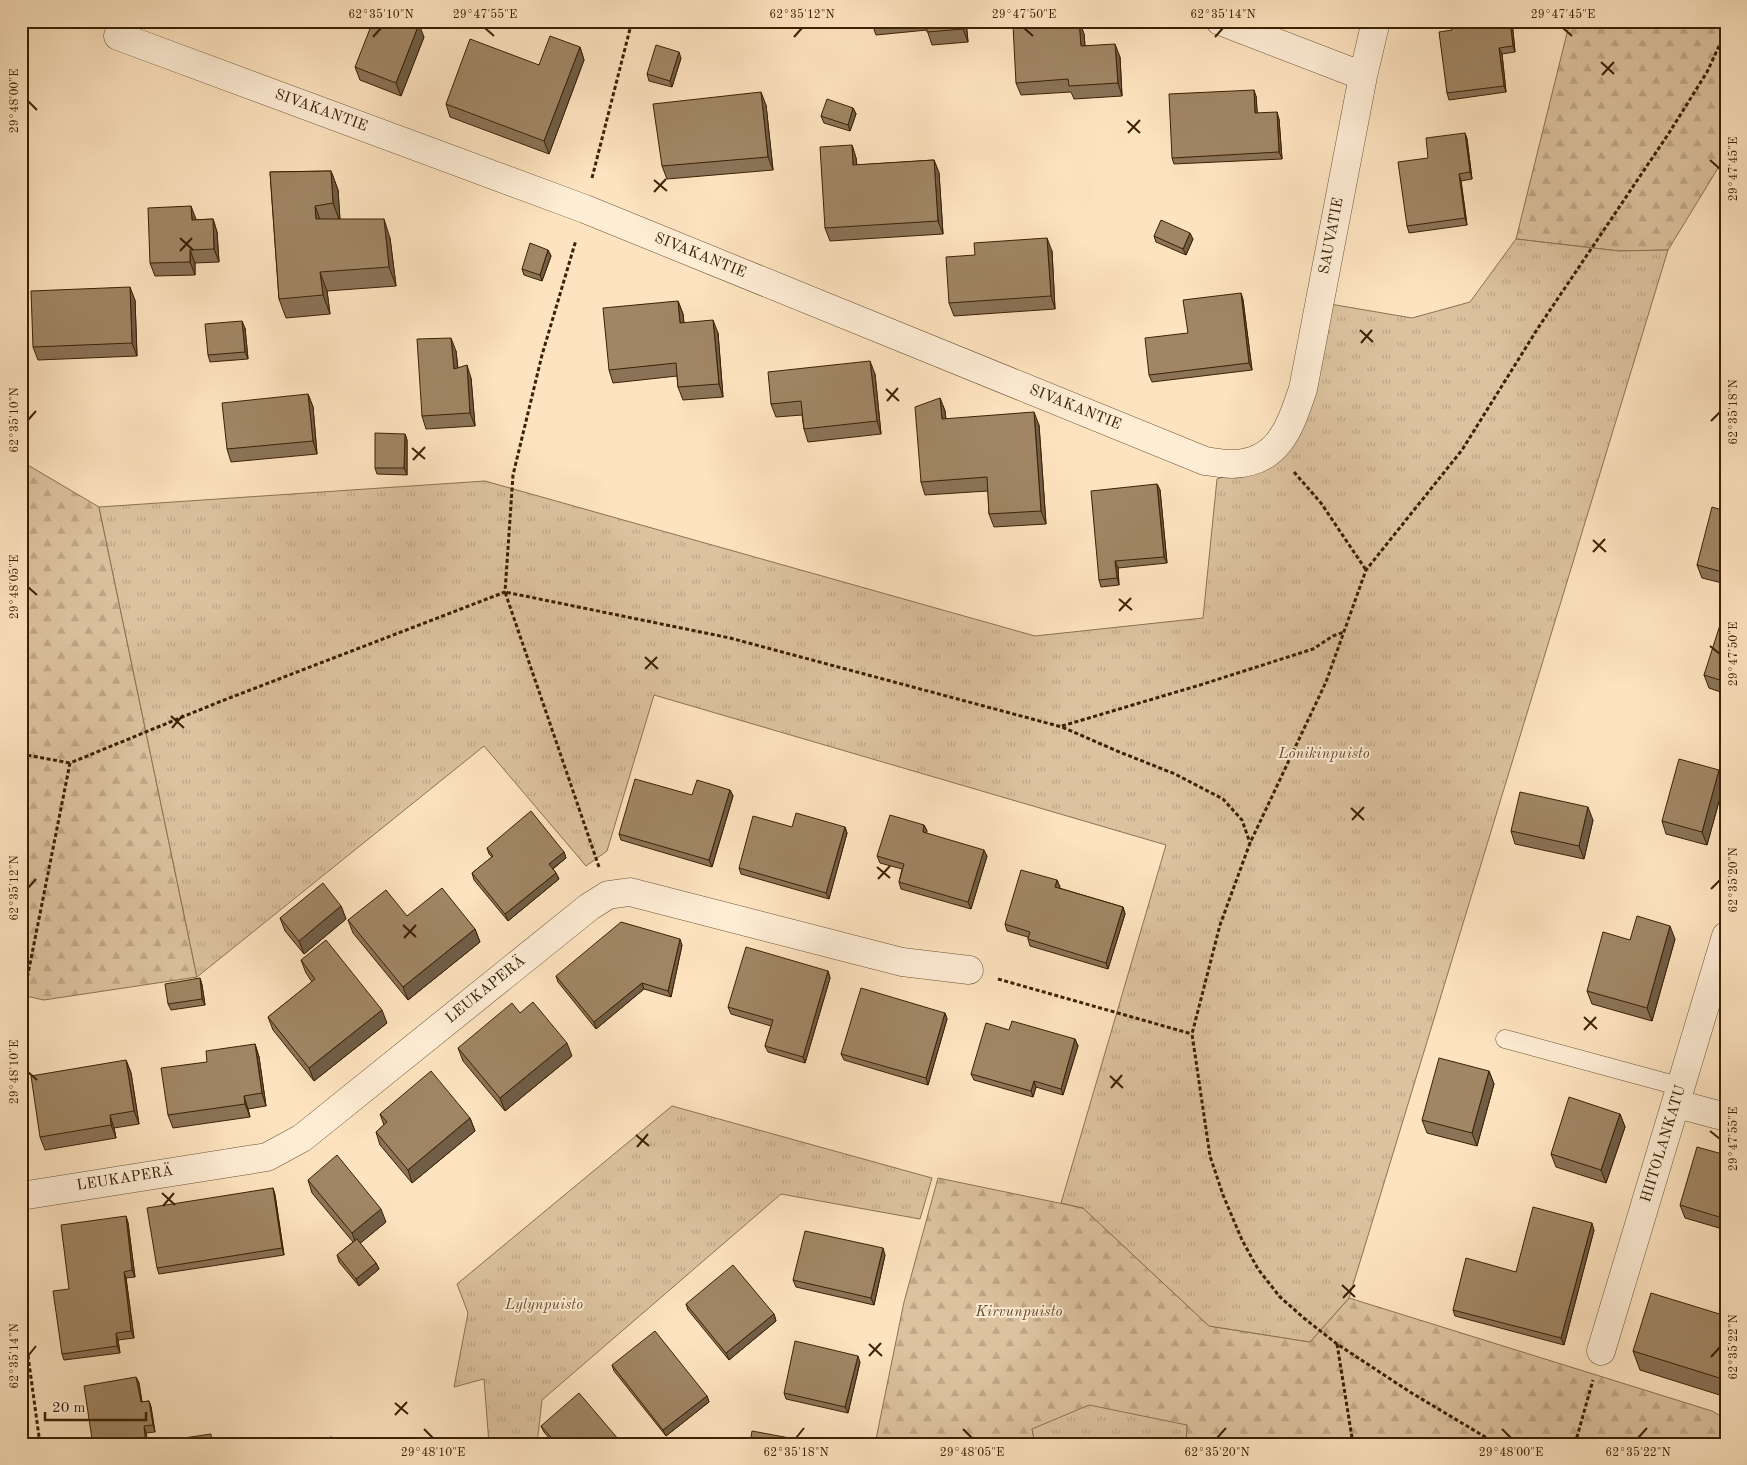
<svg xmlns="http://www.w3.org/2000/svg" width="1747" height="1465" font-family="'Old Standard TT',serif">
	<style>
		.forest { fill: url(#forest-firs); stroke: #8c7252 }
		.park { fill: url(#park-tufts); stroke: #8c7252 }
		.lines { fill: none; stroke-linecap: round; stroke-linejoin: round }
		.lane-casing { stroke: #6c5233; stroke-width: 19 }
		.street-casing { stroke: #6c5233; stroke-width: 29 }
		.path { stroke: #3c2104; stroke-width: 3; stroke-dasharray: 4 2.5; stroke-linecap: butt }
		.lane { stroke: #feedd5; stroke-width: 18 }
		.street { stroke: #feedd5; stroke-width: 28 }
		.wall { fill: #8a7357; stroke: #3c2104 }
		.shaded-wall { fill: #705e47; stroke: #3c2104 }
		.building { fill: #a08665; stroke: #3c2104 }
		.ticks { fill: none; stroke: #3c2104; stroke-width: 2 }
		.labels { text-anchor: middle; dominant-baseline: central; stroke-width: 4; stroke-linejoin: round; paint-order: stroke }
		.street-label { font-size: 15px; fill: #3c2104; stroke: #feedd5 }
		.park-label { font-size: 15px; font-style: italic; fill: #64492b; stroke: #feedd5 }
		.neatline { fill: none; stroke: #3c2104; stroke-width: 2 }
		.ticks-label { font-size: 12px; text-anchor: middle; fill: #3c2104 }
	</style>
	<defs>
		<pattern id="forest-firs" width="22" height="20" patternUnits="userSpaceOnUse" patternTransform="scale(1.25)"><rect width="22" height="20" fill="#dcc29f"/><path d="M5 1l3.5 6h-7zM16 11l3.5 6h-7z" fill="#bea687"/></pattern>
		<pattern id="park-tufts" width="24" height="20" patternUnits="userSpaceOnUse" patternTransform="scale(1.25)"><rect width="24" height="20" fill="#dcc29f"/><path d="M3 7l-1-3M5 7V3M7 7l1-3M15 17l-1-3M17 17v-4M19 17l1-3" fill="none" stroke="#bea687"/></pattern>
	</defs>
	<rect width="100%" height="100%" fill="#fde3bf"/>
	<filter id="stains"><feTurbulence type="fractalNoise" baseFrequency=".004" numOctaves="4"/><feColorMatrix values="0 0 0 0 .2 0 0 0 0 .09 0 0 0 0 .02 0 0 0 .5 -.17"/></filter>
	<radialGradient id="worn" r=".72"><stop offset=".6" stop-color="#630" stop-opacity="0"/><stop offset="1" stop-color="#630" stop-opacity=".3"/></radialGradient>
	<!-- forest -->
	<path class="forest" d="M1570 21H1726V155L1668 250 1619 251 1516 239Z
		M21 461 99 507 197 977 44 1000 21 995Z
		M938 1178 1083 1208 1209 1326 1310 1342 1349 1298 1712 1411 1726 1419V1444H1186L1187 1425 1032 1429 1035 1444H875L904 1302Z"/>
	<!-- park -->
	<path class="park" d="M1516 239 1619 251 1668 250 1349 1298 1310 1342 1209 1326 1083 1208 1061 1203 1166 845 654 695 607 851 586 866 484 746 197 977 99 507 485 481 1035 636 1203 618 1217 479 1235 473 1264 468 1330 304 1412 318 1470 302Z
		M672 1106 932 1178 920 1219 781 1194 542 1400 537 1444H489L484 1379 454 1387 468 1313 457 1284Z
		M1089 1405 1187 1425 1186 1444H1035L1032 1429Z"/>
	<g class="lines">
		<!-- lane casing -->
		<g class="lane-casing">
			<path id="lane" d="M1505 1039 1682 1087"/>
		</g>
		<!-- street casing -->
		<g class="street-casing">
			<path id="street" d="M1220 21 1363 76
				M118 36 585 209 1205 461C1213 462 1223 464 1232 464 1279 463 1290 427 1303 389L1363 76 1376 21
				M1677 1104 1726 1117
				M21 1196 267 1157 302 1138 589 907 608 895 630 892 902 962 969 970
				M1601 1351 1726 936"/>
		</g>
		<!-- path -->
		<path class="path" d="M592 178 632 21
			M1294 472 1321 503 1366 570
			M1062 726 1200 685 1313 649 1333 636 1344 632
			M21 754 70 763
			M599 867 505 592 730 638 1062 727 1117 751 1175 774 1223 799 1242 820 1250 843
			M998 979 1192 1034
			M21 1009 70 763 219 702 505 592 513 475 542 355 576 240
			M21 1304 40 1444
			M1337 1344 1353 1444
			M1497 1444 1410 1392 1337 1344 1305 1319 1280 1297 1258 1269 1242 1240 1223 1195 1210 1156 1192 1034 1220 925 1250 843 1326 682 1366 570 1462 450 1538 328 1669 133 1707 72 1726 31
			M1575 1444 1593 1380"/>
		<!-- lane -->
		<use href="#lane" class="lane"/>
		<!-- street -->
		<use href="#street" class="street"/>
	</g>
	<!-- wall -->
	<path class="wall" d="M871 21H966L968 42 932 45 927 30 876 35Z
		M1079 21 1084 34 1085 46 1120 57 1122 96 1074 99 1071 92 1021 95 1016 83Z
		M1451 21H1512L1515 52 1502 54 1506 92 1449 100 1447 93 1452 30Z
		M424 37 401 96 360 80 355 67Z
		M580 47 584 60 549 154 450 117 446 104Z
		M681 58 672 87 649 81 647 74Z
		M1256 96 1257 113 1279 119 1282 159 1174 164 1172 158Z
		M766 105 773 170 667 179 662 166Z
		M853 108 856 114 850 131 824 123 821 116Z
		M1465 133 1467 139 1472 179 1461 181 1467 225 1409 233 1407 226 1428 158Z
		M852 145 856 158 857 165 934 160 939 173 943 234 830 241 825 228Z
		M331 171 338 190 340 219 390 238 396 286 327 291 330 314 286 318 279 299 270 172Z
		M213 219 217 232 219 262 195 263V275L155 276 150 263 196 220Z
		M1154 236 1193 239 1186 255 1156 242Z
		M548 250 551 256 542 281 524 275 522 269Z
		M1052 251 1055 309 954 316 949 303 975 255Z
		M1241 293 1243 300 1252 370 1152 382 1149 375 1188 333Z
		M135 300 137 356 38 360 33 347Z
		M678 301 683 314 684 323 718 333 723 397 683 400 678 387 677 376 613 383 609 370Z
		M245 328 248 359 210 362 208 355Z
		M456 351 458 368 471 378 475 426 426 429 422 416Z
		M875 374 881 434 808 442 804 429 802 415 776 417 771 404Z
		M308 394 313 407 317 454 231 462 227 449Z
		M940 398 945 411 946 419 1039 425 1046 524 994 527 989 514 988 491 925 495 921 482Z
		M405 434 407 440V475L377 474 375 468Z
		M1157 484 1160 490 1167 563 1118 568 1119 585 1101 587 1099 580Z
		M1726 511V584L1702 578 1697 565Z
		M1726 627V694L1709 688 1704 675Z
		M1724 783 1707 845 1666 834 1662 821Z
		M730 790 733 796 712 867 621 840 619 834 692 795Z
		M1593 820 1584 859 1515 844 1511 831Z
		M924 825 927 831 926 833 987 856 971 909 901 889 899 882 902 869 880 863 877 856Z
		M845 827 847 833 829 899 741 874 739 868Z
		M487 848 564 852 566 858 553 869 556 873 559 879 508 921 474 880 472 873 492 857 489 854Z
		M1057 880 1060 887 1059 888 1123 907 1125 914 1108 969 1030 946 1028 939V937L1007 931 1005 924Z
		M341 906 346 919 304 954 285 931 280 918Z
		M407 916 475 929 480 942 408 1000 353 933 348 920Z
		M1675 939 1652 1021 1592 1004 1587 991 1630 940Z
		M682 945 671 997 644 989 596 1029 558 982 556 976Z
		M301 960 387 1023 314 1081 273 1030 268 1017 312 982 306 973Z
		M828 971 830 978 805 1063 768 1052 765 1046 771 1026 731 1014 728 1007Z
		M200 978 202 985 205 1005 171 1010 168 1004Z
		M520 1013 572 1056 505 1111 463 1061 458 1048Z
		M945 1013 947 1019 928 1085 844 1060 841 1054Z
		M1009 1030 1075 1039 1078 1046 1063 1095 1036 1087 1033 1097 974 1080 971 1074Z
		M255 1044 259 1057 266 1106 248 1109 250 1117 173 1128 168 1115 207 1062Z
		M126 1060 131 1073 139 1124 114 1128 116 1138 45 1150 40 1137Z
		M1489 1071 1494 1084 1477 1146 1427 1133 1422 1120Z
		M380 1114 470 1118 475 1131 412 1183 380 1145 376 1132 384 1125Z
		M1620 1114 1625 1127 1606 1183 1556 1167 1551 1154Z
		M1726 1155V1230L1685 1218 1680 1205Z
		M308 1180 386 1222 360 1243 376 1263 379 1269 359 1286 339 1262 337 1255 353 1242 312 1193Z
		M273 1188 275 1195 284 1255 159 1274 157 1268Z
		M126 1216 128 1223 135 1277 126 1278 134 1338 118 1340 120 1353 64 1360 62 1354 69 1289Z
		M1594 1230 1564 1345 1455 1316 1453 1310 1516 1272Z
		M885 1255 874 1305 796 1287 793 1280Z
		M686 1304 774 1314 776 1321 729 1360 688 1310Z
		M1726 1316V1397L1640 1370 1633 1351Z
		M860 1362 848 1413 786 1399 784 1393Z
		M612 1365 707 1396 709 1402 666 1436 614 1371Z
		M136 1377 139 1383 142 1402 149 1401 151 1407 155 1432 146 1433 148 1444H79L92 1439Z
		M541 1426 620 1444H554L544 1432Z"/>
	<!-- shaded-wall -->
	<path class="shaded-wall" d="M963 21H966L968 42 963 29Z
		M1079 21 1084 34 1086 59 1081 46Z
		M1510 21H1512L1515 52 1513 46Z
		M419 24 424 37 401 96 396 83Z
		M1115 44 1120 57 1122 96 1118 83Z
		M580 47 584 60 549 154 544 141Z
		M1499 48 1502 54 1506 92 1504 86Z
		M679 52 681 58 672 87 670 81Z
		M1254 90 1256 96 1258 120 1255 113Z
		M761 92 766 105 773 170 768 157Z
		M853 108 856 114 850 131 848 125Z
		M1277 112 1279 119 1282 159 1279 152Z
		M1465 133 1467 139 1472 179 1470 172Z
		M852 145 856 158 858 178 853 165Z
		M934 160 939 173 943 234 938 221Z
		M331 171 338 190 340 222 333 203Z
		M1459 174 1461 181 1467 225 1465 218Z
		M191 206 196 219V233L192 220Z
		M315 206 322 225 316 219Z
		M213 219 217 232 219 262 214 249Z
		M384 219 390 238 396 286 389 267Z
		M1190 233 1193 239 1186 255 1183 249Z
		M1047 238 1052 251 1055 309 1051 296Z
		M190 250 195 263V275L190 262Z
		M548 250 551 256 542 281 540 275Z
		M320 272 327 291 330 314 323 295Z
		M130 287 135 300 137 356 132 343Z
		M1241 293 1243 300 1252 370 1249 363Z
		M678 301 683 314 685 336 680 323Z
		M713 320 718 333 723 397 719 384Z
		M242 321 245 328 248 359 245 352Z
		M451 338 456 351 459 382 454 369Z
		M870 361 875 374 881 434 877 421Z
		M467 365 471 378 475 426 470 413Z
		M308 394 313 407 317 454 313 441Z
		M940 398 945 411 947 432 942 419Z
		M1034 412 1039 425 1046 524 1041 511Z
		M405 434 407 440V475L404 468Z
		M1157 484 1160 490 1167 563 1164 557Z
		M1115 561 1118 568 1119 585 1117 578Z
		M1719 770 1724 783 1707 845 1702 832Z
		M730 790 733 796 712 867 709 860Z
		M1588 807 1593 820 1584 859 1579 846Z
		M924 825 927 831 925 839 923 832Z
		M845 827 847 833 829 899 826 893Z
		M984 850 987 856 971 909 968 902Z
		M564 852 566 858 551 870 549 864Z
		M556 873 559 879 508 921 505 914Z
		M1057 880 1060 887 1058 894 1055 887Z
		M341 906 346 919 304 954 299 941Z
		M1123 907 1125 914 1108 969 1106 963Z
		M1670 926 1675 939 1652 1021 1647 1008Z
		M475 929 480 942 408 1000 403 987Z
		M680 939 682 945 671 997 668 991Z
		M828 971 830 978 805 1063 803 1057Z
		M200 978 202 985 205 1005 202 999Z
		M642 983 644 989 596 1029 594 1022Z
		M382 1010 387 1023 314 1081 309 1068Z
		M945 1013 947 1019 928 1085 926 1078Z
		M1075 1039 1078 1046 1063 1095 1061 1089Z
		M567 1043 572 1056 505 1111 500 1098Z
		M255 1044 259 1057 266 1106 262 1093Z
		M126 1060 131 1073 139 1124 134 1111Z
		M1489 1071 1494 1084 1477 1146 1472 1133Z
		M1034 1081 1036 1087 1033 1097 1031 1091Z
		M244 1096 248 1109 250 1117 245 1104Z
		M1620 1114 1625 1127 1606 1183 1601 1170Z
		M110 1115 114 1128 116 1138 111 1125Z
		M470 1118 475 1131 412 1183 408 1170Z
		M273 1188 275 1195 284 1255 282 1248Z
		M381 1209 386 1222 357 1246 352 1233Z
		M126 1216 128 1223 135 1277 132 1270Z
		M1592 1223 1594 1230 1564 1345 1561 1338Z
		M883 1248 885 1255 874 1305 871 1298Z
		M376 1263 379 1269 359 1286 356 1279Z
		M124 1272 126 1278 134 1338 131 1331Z
		M774 1314 776 1321 729 1360 726 1353Z
		M116 1333 118 1340 120 1353 117 1346Z
		M858 1356 860 1362 848 1413 845 1407Z
		M136 1377 139 1383 143 1409 141 1402Z
		M707 1396 709 1402 666 1436 663 1430Z
		M149 1401 151 1407 155 1432 153 1425Z
		M144 1426 146 1433 148 1444H146Z"/>
	<!-- building -->
	<path class="building" d="M373 21H412L419 24 396 83 355 67Z
		M927 21H963V29L927 32Z
		M1079 21 1081 46 1115 44 1118 83 1069 86 1068 79 1016 83 1013 26Z
		M1451 21H1510L1513 46 1499 48 1504 86 1447 93 1439 32 1452 30Z
		M550 36 580 47 544 141 446 104 470 39 539 65Z
		M656 45 679 52 670 81 647 74Z
		M1254 90 1255 113 1277 112 1279 152 1172 158 1169 94Z
		M761 92 768 157 662 166 653 104Z
		M827 99 853 108 848 125 821 116Z
		M1465 133 1470 172 1459 174 1465 218 1407 226 1398 162 1428 158 1426 138Z
		M852 145 853 165 934 160 938 221 825 228 820 147Z
		M331 171 333 203 315 206 316 219H384L389 267 320 272 323 295 279 299 270 172Z
		M191 206 192 220 213 219 214 249 190 250V262L150 263 148 208Z
		M1161 220 1190 233 1183 249 1154 236Z
		M1047 238 1051 296 949 303 946 257 975 255 974 243Z
		M530 243 548 250 540 275 522 269Z
		M130 287 132 343 33 347 31 291Z
		M1241 293 1249 363 1149 375 1145 338 1188 333 1183 300Z
		M678 301 680 323 713 320 719 384 678 387 676 363 609 370 603 308Z
		M242 321 245 352 208 355 205 324Z
		M451 338 454 369 467 365 470 413 422 416 417 339Z
		M870 361 877 421 804 429 801 401 771 404 768 372Z
		M308 394 313 441 227 449 222 403Z
		M940 398 942 419 1034 412 1041 511 989 514 987 477 921 482 915 407Z
		M375 433 405 434 404 468H375Z
		M1157 484 1164 557 1115 561 1117 578 1099 580 1091 491Z
		M1712 507 1726 511V573L1697 565Z
		M1720 625 1726 627V682L1704 675Z
		M1679 759 1719 770 1702 832 1662 821Z
		M635 779 692 795 697 780 730 790 709 860 619 834Z
		M1520 792 1588 807 1579 846 1511 831Z
		M531 811 564 852 549 864 556 873 505 914 472 873 493 856 487 848Z
		M796 813 845 827 826 893 739 868 753 816 792 827Z
		M890 815 924 825 923 832 984 850 968 902 899 882 904 864 877 856Z
		M1021 870 1057 880 1055 887 1123 907 1106 963 1028 939 1030 932 1005 924Z
		M323 883 341 906 299 941 280 918Z
		M442 888 475 929 403 987 348 920 386 890 407 916Z
		M1637 916 1670 926 1647 1008 1587 991 1603 932 1630 940Z
		M621 922 680 939 668 991 642 983 594 1022 556 976Z
		M326 940 382 1010 309 1068 268 1017 315 979 301 960Z
		M746 947 828 971 803 1057 765 1046 773 1020 728 1007Z
		M200 978 202 999 168 1004 165 984Z
		M861 988 945 1013 926 1078 841 1054Z
		M533 1002 567 1043 500 1098 458 1048 512 1003 520 1013Z
		M1012 1021 1075 1039 1061 1089 1034 1081 1031 1091 971 1074 986 1023 1009 1030Z
		M255 1044 262 1093 244 1096 245 1104 168 1115 161 1068 207 1062 206 1051Z
		M1439 1058 1489 1071 1472 1133 1422 1120Z
		M126 1060 134 1111 110 1115 111 1125 40 1137 31 1076Z
		M431 1071 470 1118 408 1170 376 1132 387 1122 380 1114Z
		M1569 1097 1620 1114 1601 1170 1551 1154Z
		M1697 1147 1726 1155V1219L1680 1205Z
		M337 1155 381 1209 352 1233 308 1180Z
		M273 1188 282 1248 157 1268 147 1208Z
		M1533 1207 1592 1223 1561 1338 1453 1310 1466 1258 1516 1272Z
		M126 1216 132 1270 124 1272 131 1331 116 1333 117 1346 62 1354 53 1291 69 1289 61 1225Z
		M805 1231 883 1248 871 1298 793 1280Z
		M357 1239 376 1263 356 1279 337 1255Z
		M733 1265 774 1314 726 1353 686 1304Z
		M1651 1293 1726 1316V1380L1633 1351Z
		M655 1331 707 1396 663 1430 612 1365Z
		M795 1341 858 1356 845 1407 784 1393Z
		M136 1377 141 1402 149 1401 153 1425 144 1426 146 1444H79V1442L92 1439 84 1386Z
		M579 1393 619 1440 615 1444H557L541 1426Z
		M752 1431 822 1444H750Z
		M211 1434 212 1444H178L177 1439Z
		M332 1437 333 1444 291 1443Z"/>
	<!-- ticks -->
	<path class="ticks" d="M485 28 494 36M1024 28 1033 36M1563 28 1572 36M373 37 381 28M794 37 802 28M1215 37 1223 28M1601 62 1614 74M1602 75 1614 62M28 101 37 110M1127 121 1140 133M1128 133 1140 120M1710 160 1720 169M654 180 667 191M654 192 666 179M180 238 193 250M180 251 192 238M1360 330 1373 342M1361 343 1372 330M886 389 899 401M887 401 898 388M28 420 36 411M1711 421 1720 412M412 448 425 459M413 460 425 447M1593 540 1606 552M1593 552 1605 539M28 587 37 595M1119 599 1132 610M1119 611 1131 598M1710 646 1720 654M645 657 658 669M645 669 657 657M171 716 184 728M172 728 183 715M1351 808 1364 820M1352 820 1364 807M877 867 890 878M878 879 890 866M28 888 36 879M1711 889 1720 880M403 925 416 937M404 938 416 925M1584 1017 1597 1029M1584 1030 1596 1017M28 1072 37 1080M1110 1076 1123 1088M1111 1088 1122 1075M1710 1131 1720 1139M636 1135 649 1146M637 1147 648 1134M162 1193 175 1205M163 1206 174 1193M1342 1285 1355 1297M1343 1298 1355 1285M869 1344 882 1356M28 1356 36 1346M869 1356 881 1343M1711 1357 1720 1347M395 1403 408 1414M395 1415 407 1402M424 1429 433 1438M963 1429 972 1438M1502 1429 1511 1438M796 1438 804 1428M1217 1438 1226 1428M1638 1438 1647 1428"/>
	<g class="labels">
		<!-- street labels -->
		<g class="street-label">
			<text transform="translate(321 111) rotate(20)">SIVAKANTIE</text>
			<text transform="translate(1332 236) rotate(-79)">SAUVATIE</text>
			<text transform="translate(700 256) rotate(22)">SIVAKANTIE</text>
			<text transform="translate(1075 408) rotate(22)">SIVAKANTIE</text>
			<text transform="translate(486 990) rotate(-39)">LEUKAPERÄ</text>
			<text transform="translate(1664 1144) rotate(-73)">HIITOLANKATU</text>
			<text transform="translate(125 1179) rotate(-9)">LEUKAPERÄ</text>
		</g>
		<!-- park labels -->
		<g class="park-label">
			<text x="1324" y="754">Lonikinpuisto</text>
			<text x="544" y="1305">Lylynpuisto</text>
			<text x="1019" y="1312">Kirvunpuisto</text>
		</g>
	</g>
	<!-- margin -->
	<rect width="1747" height="1465" fill="none" stroke="#fde3bf" stroke-width="55"/>
	<!-- scale -->
	<path d="M45 1412v8h101v-8" fill="none" stroke="#3c2104" stroke-width="2.5"/>
	<text x="52" y="1412" font-size="15" fill="#3c2104" stroke="#feedd5" stroke-width="4" paint-order="stroke">20 m</text>
	<rect x="28" y="28" width="1692" height="1410" class="neatline"/>
	<g class="ticks-label">
		<text x="381" y="18">62°35'10"N</text>
		<text x="485" y="18">29°47'55"E</text>
		<text x="802" y="18">62°35'12"N</text>
		<text x="1024" y="18">29°47'50"E</text>
		<text x="1223" y="18">62°35'14"N</text>
		<text x="1563" y="18">29°47'45"E</text>
		<text transform="translate(14 101) rotate(-90)" y="4">29°48'00"E</text>
		<text transform="translate(1733 169) rotate(-90)" y="4">29°47'45"E</text>
		<text transform="translate(1733 412) rotate(-90)" y="4">62°35'18"N</text>
		<text transform="translate(14 420) rotate(-90)" y="4">62°35'10"N</text>
		<text transform="translate(14 587) rotate(-90)" y="4">29°48'05"E</text>
		<text transform="translate(1733 654) rotate(-90)" y="4">29°47'50"E</text>
		<text transform="translate(1733 880) rotate(-90)" y="4">62°35'20"N</text>
		<text transform="translate(14 888) rotate(-90)" y="4">62°35'12"N</text>
		<text transform="translate(14 1072) rotate(-90)" y="4">29°48'10"E</text>
		<text transform="translate(1733 1139) rotate(-90)" y="4">29°47'55"E</text>
		<text transform="translate(1733 1347) rotate(-90)" y="4">62°35'22"N</text>
		<text transform="translate(14 1356) rotate(-90)" y="4">62°35'14"N</text>
		<text x="433" y="1456">29°48'10"E</text>
		<text x="796" y="1456">62°35'18"N</text>
		<text x="972" y="1456">29°48'05"E</text>
		<text x="1217" y="1456">62°35'20"N</text>
		<text x="1511" y="1456">29°48'00"E</text>
		<text x="1638" y="1456">62°35'22"N</text>
	</g>
	<rect width="100%" height="100%" filter="url(#stains)"/>
	<rect width="100%" height="100%" fill="url(#worn)"/>
</svg>
